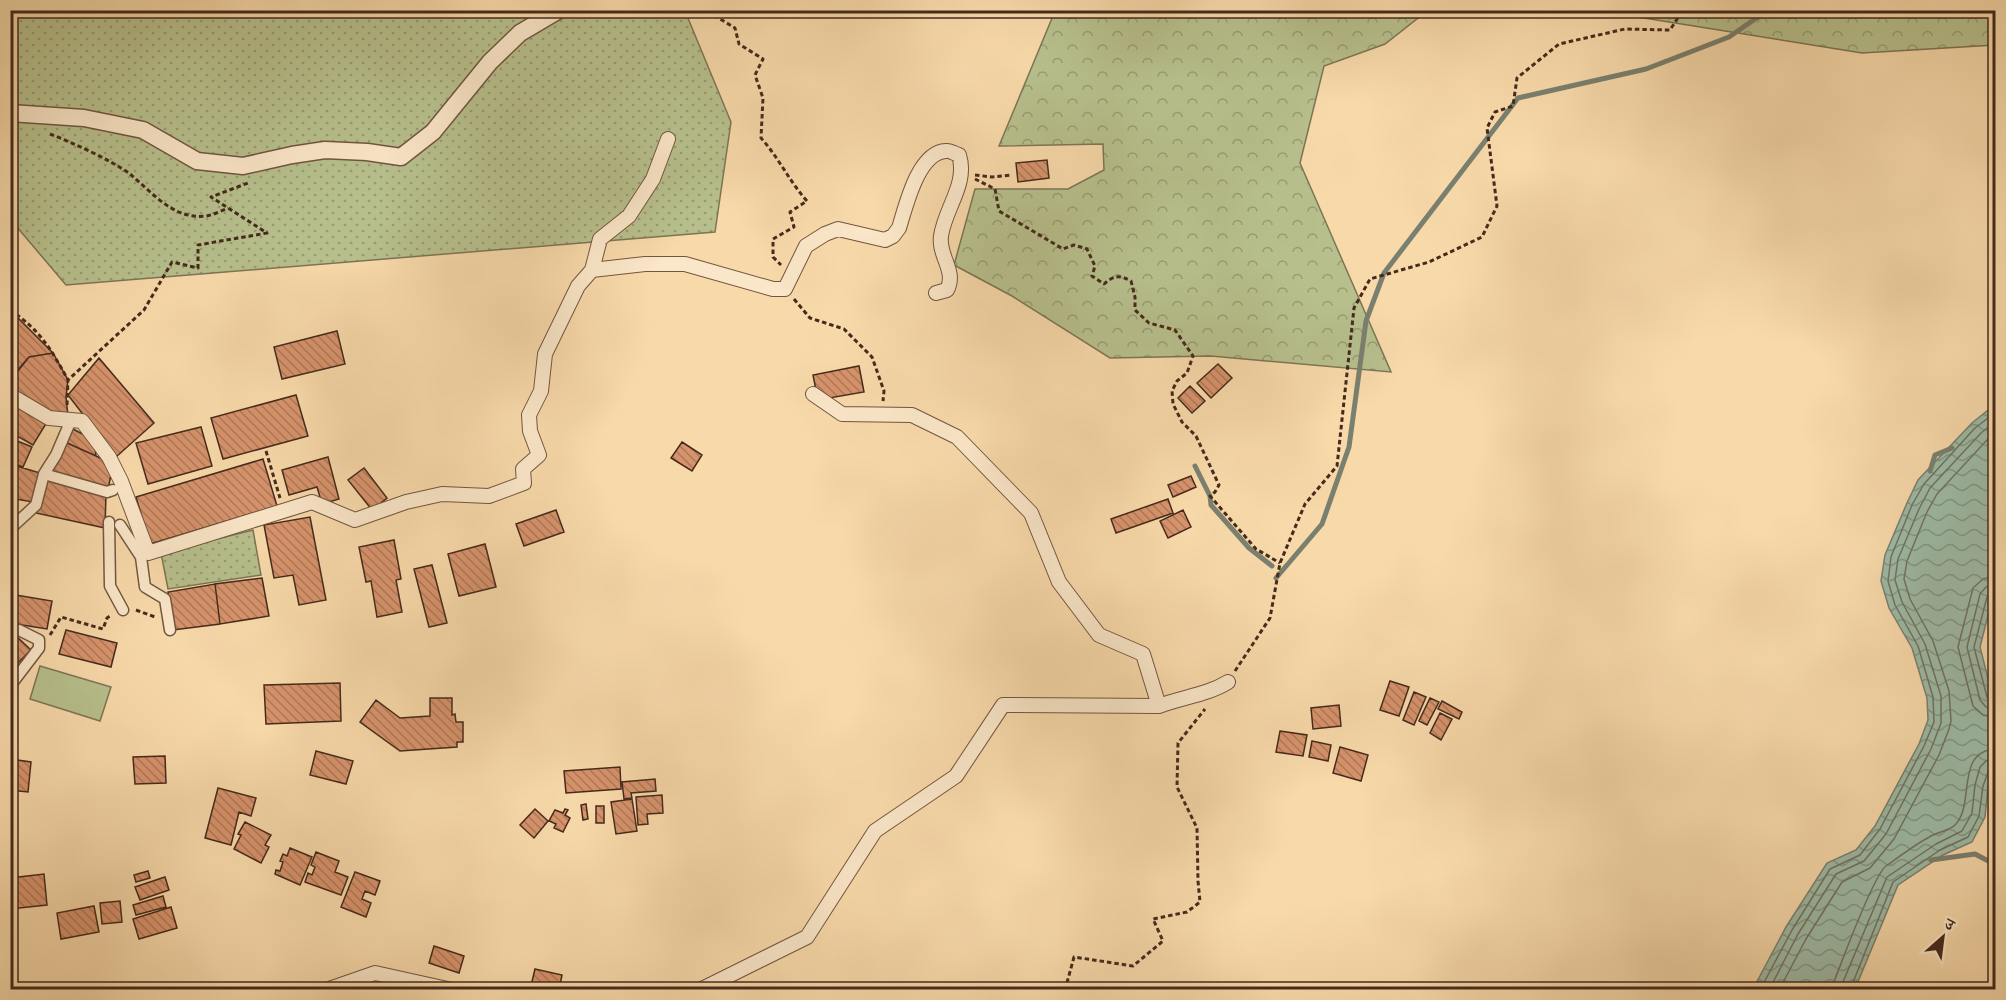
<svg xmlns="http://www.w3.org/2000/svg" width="2006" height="1000" font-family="'IM FELL English','Noto Serif Devanagari',serif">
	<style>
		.grass { fill: url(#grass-dots); stroke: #7e7554; stroke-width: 1.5 }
		.forest { fill: url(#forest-crowns); stroke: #7e7554; stroke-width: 1.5 }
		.pitch { fill: #b7c08d; stroke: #7e7554; stroke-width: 1.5 }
		.water { fill: url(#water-waves); stroke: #7a806f; stroke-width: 1.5 }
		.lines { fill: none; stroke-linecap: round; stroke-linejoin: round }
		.shore { stroke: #717261; stroke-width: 1.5 }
		.stream { stroke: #7a806f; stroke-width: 5 }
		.building { fill: url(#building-back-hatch); stroke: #452a1c; stroke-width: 1.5 }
		.pedestrian-casing { stroke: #725640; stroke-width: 13 }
		.minor-casing { stroke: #725640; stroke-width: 16 }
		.tertiary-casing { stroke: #725640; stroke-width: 19 }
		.path { stroke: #452a1c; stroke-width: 3; stroke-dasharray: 4.5 3; stroke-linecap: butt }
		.pedestrian { stroke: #fae6c8; stroke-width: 10 }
		.minor { stroke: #fae6c8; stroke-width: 14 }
		.tertiary { stroke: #fae6c8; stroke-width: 16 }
	</style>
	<defs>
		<pattern id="grass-dots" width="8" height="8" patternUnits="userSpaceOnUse" patternTransform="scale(1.5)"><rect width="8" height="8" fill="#b7c08d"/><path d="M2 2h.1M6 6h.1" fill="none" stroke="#979c72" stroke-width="1.8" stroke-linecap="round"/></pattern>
		<pattern id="forest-crowns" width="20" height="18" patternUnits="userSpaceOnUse" patternTransform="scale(1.5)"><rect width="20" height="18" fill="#b7c08d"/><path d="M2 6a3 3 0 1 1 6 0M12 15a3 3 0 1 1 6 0" fill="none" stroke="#979c72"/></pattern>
		<pattern id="water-waves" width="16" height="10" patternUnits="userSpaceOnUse" patternTransform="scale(1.5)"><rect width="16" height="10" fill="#9dbaa6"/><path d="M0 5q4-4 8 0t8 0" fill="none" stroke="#829786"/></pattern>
		<pattern id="building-back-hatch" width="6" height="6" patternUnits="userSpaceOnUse" patternTransform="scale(1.5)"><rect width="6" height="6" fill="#d7936c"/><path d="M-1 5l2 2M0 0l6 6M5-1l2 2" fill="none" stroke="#b07858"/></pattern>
	</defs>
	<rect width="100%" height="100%" fill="#f8d9aa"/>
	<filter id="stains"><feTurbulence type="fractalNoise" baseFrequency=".00333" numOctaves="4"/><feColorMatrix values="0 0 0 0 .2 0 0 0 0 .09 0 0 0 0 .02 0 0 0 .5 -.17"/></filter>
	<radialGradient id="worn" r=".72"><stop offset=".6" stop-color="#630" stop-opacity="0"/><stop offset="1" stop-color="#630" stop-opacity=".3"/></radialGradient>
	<!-- grass -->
	<path class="grass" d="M10 11H685L731 122 715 232 66 285 11 220Z
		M253 530 261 575 168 589 161 553Z"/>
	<!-- forest -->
	<path class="forest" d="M1055 11H1427L1385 44 1324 66 1300 163 1391 372 1211 356 1110 358 1012 296 954 265 975 189H1068L1104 170 1103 144 999 146Z
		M1600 11H1995V45L1862 53Z"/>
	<!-- pitch -->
	<path class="pitch" d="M40 666 111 687 100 721 30 699Z"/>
	<!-- water -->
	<path class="water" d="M1995 402V588L1980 647 1995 706 1996 763 1988 787 1985 817 1972 842 1943 855 1898 885 1855 989H1753L1786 927 1827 863 1856 850 1875 826 1919 744 1928 720 1927 698 1912 648 1889 608 1881 581 1885 555 1907 503 1918 480 1972 423 1993 406Z"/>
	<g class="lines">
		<!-- shore -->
		<path class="shore" d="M1996 576 1983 579 1973 588 1958 647 1973 706 1983 715 1996 718
			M1996 585 1986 587 1980 594 1967 647 1980 700 1986 707 1996 709
			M1996 593H1991L1987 597 1974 647 1987 697 1991 701H1996
			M1760 990 1792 930 1830 869 1860 855 1880 829 1924 746 1934 722 1933 697 1918 646 1895 605 1888 581 1891 557 1912 505 1924 484 1975 428 1996 412
			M1769 990 1798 934 1836 874 1864 861 1886 834 1931 749 1941 723V696L1925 644 1902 602 1895 580 1898 559 1919 509 1930 488 1981 433 1996 421
			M1779 990 1806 939 1842 882 1870 868 1894 839 1939 755 1949 729 1951 721 1949 691 1933 641 1910 599 1904 579 1907 561 1927 512 1937 494 1987 440 1996 433
			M1833 990 1835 979C1843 959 1873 876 1886 866 1900 856 1916 844 1931 836 1939 832 1951 830 1956 824 1975 803 1955 751 1996 749
			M1842 990 1843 982 1887 877 1936 844 1962 831 1972 813 1975 785 1980 767 1986 761 1996 758
			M1850 990 1893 882 1940 850 1968 837 1979 816 1983 786 1990 767 1996 766"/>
		<!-- stream -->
		<path class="stream" d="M1195 466 1210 496 1211 505 1249 548 1272 566
			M1930 471 1935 455 1952 448
			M1276 578 1322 524 1349 447 1366 321 1384 273 1518 98 1646 69 1729 37 1768 10
			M1931 860 1975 854 1996 865"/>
	</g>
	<!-- building -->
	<path class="building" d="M1047 160 1049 178 1018 182 1016 163Z
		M10 310 53 353 29 357 15 373 10 369Z
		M337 331 345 364 282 379 274 347Z
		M53 353 68 380 66 397 68 416H49L10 392V381L29 357Z
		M99 358 154 423 116 457 68 395Z
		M1218 364 1232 378 1211 398 1197 383Z
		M859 366 864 392 818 400 813 375Z
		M1190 386 1205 401 1192 413 1178 398Z
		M296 395 308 436 223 459 211 418Z
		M10 400 47 422 33 445 10 432Z
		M201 427 212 466 148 484 136 443Z
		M71 428 94 440 96 456 65 442Z
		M10 438 32 447 23 467 10 462Z
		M65 442 105 460 111 475 108 489 50 473Z
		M682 442 702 455 692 471 671 458Z
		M328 457 339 499 322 504 317 487 289 495 282 470Z
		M263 459 277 506 150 544 136 497Z
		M10 464 40 473 33 502 10 498Z
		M364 468 387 498 372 510 348 480Z
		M1191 476 1196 487 1173 497 1168 485Z
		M47 480 106 494 105 528 36 513Z
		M1168 499 1173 513 1116 533 1111 519Z
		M556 510 564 532 524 546 516 524Z
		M1183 510 1191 527 1168 538 1160 521Z
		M310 517 326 600 299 605 293 575 274 578 264 525Z
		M394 540 401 579 396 580 402 612 377 617 371 581 366 582 359 547Z
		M485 544 496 587 459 596 448 554Z
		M432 565 447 623 429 627 414 569Z
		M262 578 269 616 220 624 215 584Z
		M215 584 220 624 173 630 168 592Z
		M10 594 52 601 47 629 10 623Z
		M66 630 117 643 111 667 59 654Z
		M14 634 31 650 10 671V637Z
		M1390 681 1409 687 1399 716 1380 710Z
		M340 683 341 721 266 724 264 685Z
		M1414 692 1426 697 1414 725 1403 720Z
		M430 698H452V715L455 714 456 722H463V742H457V747L400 751 360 722 376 700 400 718 430 716Z
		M1430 698 1439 702 1427 725 1419 721Z
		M1442 701 1462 712 1459 719 1438 709Z
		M1339 705 1341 726 1313 729 1311 708Z
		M1440 713 1452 719 1441 740 1430 733Z
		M1280 731 1307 735 1303 756 1276 752Z
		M1312 741 1331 745 1328 761 1309 757Z
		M1340 747 1368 755 1361 781 1333 773Z
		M316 751 353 761 346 784 310 775Z
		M165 756 166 783 135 784 133 757Z
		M10 759 31 762 28 792 10 790Z
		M620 767 621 789 566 793 564 771Z
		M655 779 656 791 631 793 632 798 624 799 622 782Z
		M218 788 256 798 251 816 239 812 231 845 205 838Z
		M662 795 663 813 647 814 648 824 638 825 636 797Z
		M632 799 637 831 616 834 611 802Z
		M586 804 588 819 583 820 581 805Z
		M596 806H604V823H596Z
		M535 809 548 821 534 838 520 825Z
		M565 809 568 810 565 815 570 818 563 832 554 828 556 824 549 821 555 810 563 813Z
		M245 822 271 835 265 845 269 847 261 863 234 849 241 835 238 834Z
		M290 848 312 857 300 885 275 874 276 870 280 871 283 862 280 861 283 854 287 856Z
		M316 852 339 861 335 872 348 877 341 895 305 882 308 873 312 875 315 867 311 865Z
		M148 871 150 878 136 882 134 875Z
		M355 872 380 881 375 895 365 891 362 899 371 903 366 917 341 907Z
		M44 874 47 905 10 909V878Z
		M165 877 169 890 140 900 135 887Z
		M163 896 166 907 136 915 133 905Z
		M120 901 122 922 102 924 100 903Z
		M94 906 99 932 61 939 57 913Z
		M171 907 177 928 139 939 133 919Z
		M434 946 464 956 459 973 429 963Z
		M535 969 562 975 559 990H530Z
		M379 977 392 985 390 990H381L379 987Z"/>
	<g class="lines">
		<!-- pedestrian casing -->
		<g class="pedestrian-casing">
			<path id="pedestrian" d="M44 474 107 492 113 490
				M109 522 110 586 123 610
				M120 525 141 557 145 587 165 599 170 630
				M10 529 36 505 44 474 56 455 71 420
				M10 629 19 630 39 640V648L10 686"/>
		</g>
		<!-- minor casing -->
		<g class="minor-casing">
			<path id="minor" d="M592 270 645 264H685L773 289H785L806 246 825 234 838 229 885 240 893 236 899 228C906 206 918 152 946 151 950 150 955 154 959 155 968 184 945 208 941 236 938 256 957 271 947 290L936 293
				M813 394 842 414 912 415 957 437 1031 513 1059 582 1099 635 1143 654 1159 706
				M10 395 49 418 82 421 109 457 121 481 148 553 312 502 355 520 406 502 442 494 489 496 524 483 523 469 539 455 530 431 529 415 541 391 545 354 578 286 592 270 600 239 629 216 653 179 668 139
				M326 990 375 973 452 990
				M700 990 807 937 875 831 956 776 1003 705 1159 706C1182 697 1207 695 1228 682"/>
		</g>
		<!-- tertiary casing -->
		<g class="tertiary-casing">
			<path id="tertiary" d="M10 113 84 118 143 130 197 161 243 166 292 155 325 150 367 152 401 157 433 132 490 62 520 33 559 10"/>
		</g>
		<!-- path -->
		<path class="path" d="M715 10 712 14 735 28 739 44 763 59 755 75 763 98 761 138C779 158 789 181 807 201L790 212 794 227 773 239V257L781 265
			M50 134C73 143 111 160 130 174 152 192 173 220 206 216 213 215 221 211 228 208
			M975 175 992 177 1011 175
			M975 179 995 189 999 211 1063 249 1074 245 1087 249 1095 266 1092 276 1104 284C1114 275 1120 275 1131 281L1135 297V310L1149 323 1175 330 1193 356 1187 373 1177 381 1172 391 1173 404 1182 422 1196 436 1219 485 1215 492 1210 496 1256 549 1280 563
			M794 299 810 318 844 329 872 357 884 391 883 401
			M10 310C40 330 51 349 68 380
			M67 405 68 380 144 310 172 262 198 268V245L267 233 211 197 248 183
			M266 451 280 498
			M136 610 155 617
			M50 635 61 617 103 629 107 618 110 616
			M1235 671 1270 618 1280 563 1305 504 1337 466 1354 308 1370 279 1429 262 1482 237 1497 206 1487 128 1495 112 1513 106 1517 78 1559 44 1625 29 1670 30 1683 10
			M1065 990 1074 957 1133 966 1163 941 1153 919 1187 912 1200 902 1198 881 1197 828 1177 787 1178 743 1205 709"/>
		<!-- pedestrian -->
		<use href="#pedestrian" class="pedestrian"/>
		<!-- minor -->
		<use href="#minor" class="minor"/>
		<!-- tertiary -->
		<use href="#tertiary" class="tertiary"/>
	</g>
	<!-- margin -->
	<rect width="2006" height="1000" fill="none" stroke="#f8d9aa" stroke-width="36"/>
	<rect x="12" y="12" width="1982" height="976" fill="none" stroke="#452a1c" stroke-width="3"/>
	<rect x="18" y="18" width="1970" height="964" fill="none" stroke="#452a1c" stroke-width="1.5"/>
	<!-- north arrow -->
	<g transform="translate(1943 937) rotate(28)" stroke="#fae6c8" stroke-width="4.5" paint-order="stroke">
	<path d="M0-4.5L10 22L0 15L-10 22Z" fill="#452a1c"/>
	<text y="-9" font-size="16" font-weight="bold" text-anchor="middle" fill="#452a1c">उ</text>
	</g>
	<rect width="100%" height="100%" filter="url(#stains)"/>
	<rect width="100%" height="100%" fill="url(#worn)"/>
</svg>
